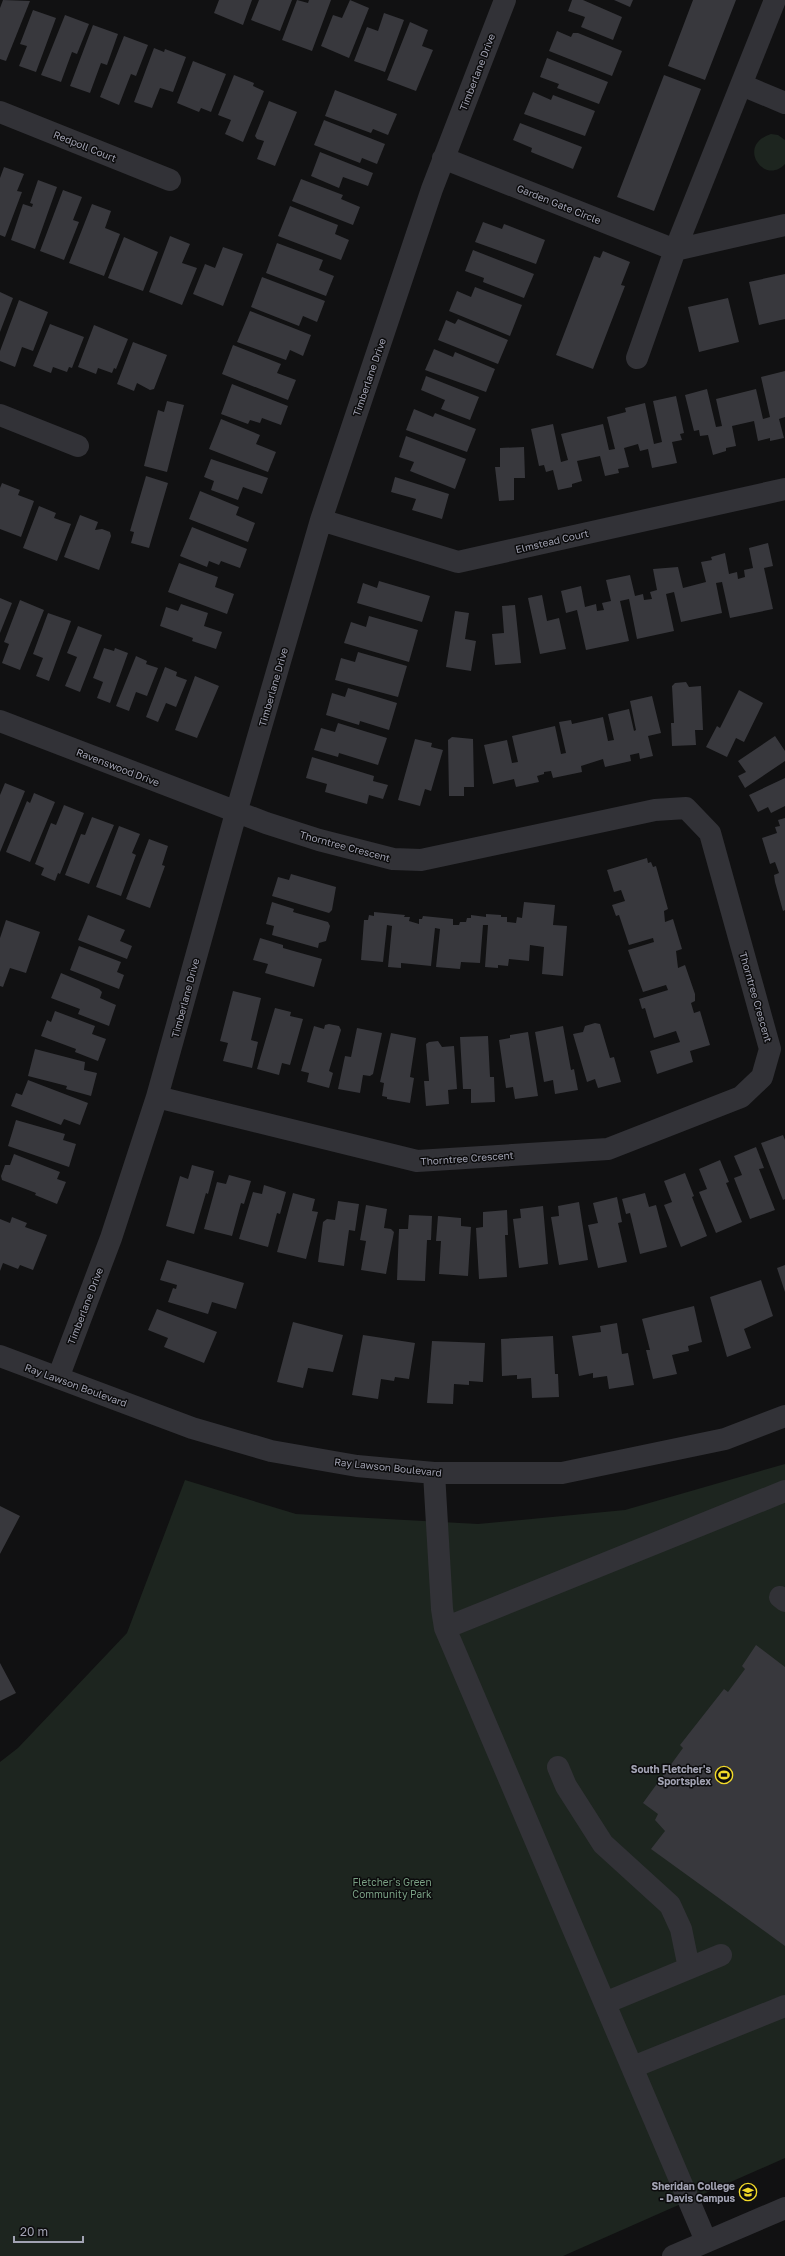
<svg xmlns="http://www.w3.org/2000/svg" width="785" height="2256" font-family="'Golos Text',sans-serif">
<style>
.green{fill:#1d251f}
.building{fill:#38383d}
.lines{fill:none;stroke-linecap:round;stroke-linejoin:round}
.minor{stroke:#323237;stroke-width:22}
.labels{text-anchor:middle;stroke-width:3;stroke-linejoin:round;paint-order:stroke}
.street-label{font-size:10px;fill:#a2a3b3;stroke:#0c0c0d}
.poi-label{font-size:10px;font-weight:bold;fill:#a2a3b3;stroke:#0c0c0d;text-anchor:end}
.park-label{font-size:10px;fill:#799f83;stroke:#0c0c0d}
</style>
<rect width="100%" height="100%" fill="#111112"/>
<!-- green -->
<path class="green" d="M771 134 778 135 785 140V164C765 186 735 146 771 134Z
M785 1464V2158L563 2256H0V1762L18 1748 127 1633 185 1480 296 1514 478 1524 625 1510Z"/>
<!-- building -->
<path class="building" d="M3 0 30 1 6 61 0 59V8Z
M219 0H252L243 25 214 13Z
M259 0H292L280 31 251 20Z
M297 0 308 3 309 0H331L312 51 282 40Z
M350 0 369 8 349 58 321 46 333 15 342 18Z
M572 0H583L622 17 613 40 581 27 585 17 568 11Z
M614 0H633L630 7Z
M693 0H736L705 80 668 66Z
M33 10 56 18 36 72 19 66 27 46 20 44Z
M384 13 404 20 385 72 354 61 367 27 378 31Z
M65 15 89 24 77 54 72 52 61 82 41 75Z
M410 22 428 30 422 46 433 50 416 91 387 80Z
M93 25 118 34 107 65 101 63 90 93 70 86Z
M557 31 571 37 573 33H578L622 51 612 76 549 51Z
M124 36 148 45 136 76 131 74 119 105 100 97Z
M154 48 164 52 165 49 186 57 173 92 160 88 152 108 134 102Z
M547 58 608 82 599 104 557 88 559 84 540 77Z
M193 61 226 74 211 112 201 108 199 112 177 103Z
M234 75 254 83 253 86 264 91 243 142 225 134 231 120 218 115Z
M664 75 701 89 654 211 617 197Z
M335 90 397 114 388 135 373 129 371 133 325 116Z
M533 92 551 100 553 95 595 111 585 136 524 114Z
M269 101 297 112 275 166 257 159 264 141 257 139 255 136Z
M324 120 385 144 377 164 362 158 360 163 314 145Z
M520 123 582 147 573 169 531 152 532 148 513 140Z
M320 152 373 173 368 186 343 177 339 188 311 176Z
M4 167 24 174 17 191 22 192 5 237 0 235V178Z
M301 179 343 195 341 199 360 207 353 225 292 201Z
M38 180 57 187 35 249 11 240 23 204 32 207 33 204 30 203Z
M63 190 82 197 73 220 79 222 64 260 40 251Z
M92 204 111 211 105 228 120 234 104 276 69 263Z
M290 206 338 225 335 234 349 240 341 260 278 236Z
M483 222 502 229 504 224 545 240 536 264 475 242Z
M170 236 190 244 182 263 197 268 182 305 149 292Z
M124 237 158 252 143 291 108 278Z
M277 243 323 260 319 270 334 276 326 296 266 273Z
M223 247 243 254 223 306 193 294 205 264 215 268Z
M473 250 534 274 524 298 483 282 484 278 465 271Z
M603 251 630 262 621 285 625 286 593 369 556 355 594 256 600 258Z
M785 274V319L759 325 749 282Z
M262 277 325 301 317 322 303 316 299 326 251 307Z
M475 287 522 305 510 336 449 311 457 291 471 297Z
M0 292 13 298 0 332Z
M728 298 739 342 699 352 688 307Z
M19 300 48 312 33 351 22 347 15 367 0 361V351Z
M250 311 311 335 303 356 290 350 286 360 237 342Z
M458 319 508 340 498 364 438 340 446 320 455 324Z
M50 324 84 337 72 368 69 367 67 372 53 367 51 373 33 366Z
M94 325 128 339 116 369 114 368 112 373 98 368 96 374 78 367Z
M133 342 167 355 154 389 150 390 137 383 134 391 117 384Z
M233 345 281 364 277 373 296 380 288 400 222 374Z
M434 349 453 357 455 352 495 369 486 392 425 370Z
M785 371V417L779 419 784 438 770 441V438L758 441 754 421 732 426 736 446 726 448V451L713 455 708 435 700 436 699 430 694 431 685 395 707 389 716 427 722 426 716 399 756 389 763 419 770 417 761 377Z
M426 376 479 397 470 420 441 409 445 400 421 390Z
M232 384 288 406 281 425 262 418 260 423 250 420 248 424 221 414Z
M676 396 684 433 680 434 682 440 672 442 677 463 652 468 648 449 640 451 638 444 624 448 629 467 618 469 619 473 605 476 600 456 577 461 582 481 572 484V487L558 490 553 470 546 472 544 465 539 466 531 429 553 424 561 462 568 460 561 434 603 424 609 450 615 449 607 417 626 412 625 408 645 403 654 444 662 442 653 401Z
M167 401 184 405 167 472 144 466 158 410 164 412Z
M414 409 433 417 435 413 476 429 467 452 406 430Z
M221 419 260 435 256 444 276 452 268 472 209 449Z
M406 436 466 459 455 489 410 471 414 462 399 457Z
M524 447 525 478H514V500L499 501 495 467H500V448Z
M211 459 268 478 262 494 243 487 238 500 211 490 214 481 204 477Z
M146 476 168 483 149 548 131 543 134 532 130 531Z
M395 477 449 494 442 519 412 510 416 499 391 492Z
M2 483 20 490 18 495 34 501 21 537 0 529V488Z
M200 491 239 507 236 515 255 523 248 542 189 519Z
M39 506 56 513 54 518 71 524 57 561 23 548Z
M80 515 98 522 95 530 102 529 110 532 111 536 99 570 64 557Z
M192 527 247 549 240 568 221 561 219 565 209 561 207 567 180 556Z
M768 543 773 566 764 568 773 609 730 618 722 582 716 583 722 613 681 622 674 592 666 594 674 631 637 639 629 599 620 601 629 641 586 650 577 610 566 613 561 591 581 586 585 607 596 604 597 611 604 610 602 603 611 601 606 580 630 575 635 596 643 594 644 600 652 599 650 592 657 590 653 569 678 567 683 588 706 582 701 562 712 560 711 557 725 553 729 574 737 572 738 579 745 577 744 570 753 568 749 548Z
M179 563 218 577 215 587 234 594 227 614 168 592Z
M379 581 430 596 422 622 357 603 363 583 377 588Z
M542 595 547 621 559 618 566 649 540 654 528 598Z
M0 598 12 603 0 633Z
M20 600 44 610 20 670 2 663 9 644 4 642Z
M181 604 208 613 204 626 222 632 216 649 192 641 193 638 160 626 166 607 178 611Z
M515 605 521 663 495 665 492 634 504 633 502 606Z
M455 611 469 613 465 639 476 641 471 671 446 667Z
M48 613 71 621 49 681 36 676 43 658 33 654Z
M369 616 418 630 409 662 344 643 351 622 366 627Z
M78 626 102 635 80 692 65 686 77 657 67 653Z
M104 648 114 651 115 648 128 653 110 703 97 698 103 682 93 678Z
M358 652 407 666 398 697 335 680 341 658 355 662Z
M136 656 147 661 146 664 158 668 147 696 136 692 129 711 116 706Z
M165 667 177 672 176 676 187 680 176 707 166 703 158 722 146 717Z
M195 676 219 686 197 738 175 730Z
M686 682 689 687 701 686 703 730H695L696 745 672 746 671 723H674L672 686 675 683Z
M348 688 397 703 389 730 360 721 359 725 326 715 332 693 345 697Z
M739 690 763 703 744 742 736 738 727 757 706 747 717 726 720 728Z
M652 696 661 733 648 736 653 756 640 759 639 753 630 755 631 761 605 767 603 759 581 766 582 772 553 778 551 771 544 772V774L537 776 539 782 516 787 514 779 493 784 484 745 507 740 512 763 518 762 512 736 555 726 561 754 566 753 559 722 571 720 572 724 603 717 608 741 614 740 608 714 629 709 634 731 636 730 630 701Z
M338 723 387 738 378 765 339 753 338 757 314 750 321 728 335 732Z
M775 736 785 751V761L745 788 738 776 746 772 738 761Z
M452 737 473 739 474 787H464V796H449L448 740Z
M415 739 432 743 431 747 443 750 431 791 425 789 420 806 398 800Z
M312 757 374 776 373 781 388 785 383 799 369 795 367 804 325 792 327 784 306 778Z
M785 778V806L771 813 768 807 758 812 749 795Z
M5 783 25 791 0 852V795Z
M34 793 55 802 30 862 6 852 27 801 30 803Z
M64 805 84 813 60 874 58 873 55 881 41 875 44 868 35 864 51 823 56 825Z
M92 817 114 825 89 884 65 875 81 834 85 835Z
M785 818V910L783 911 775 882 774 875 779 873 775 862 770 864 762 838 777 833 775 827 780 826 778 820Z
M119 826 140 834 132 853 136 855 121 896 96 887Z
M149 839 168 846 162 865 165 866 150 908 126 899Z
M647 858 648 863 651 862 653 867 656 866 668 909 664 911 665 922 673 919 682 949 676 951 678 968 685 965 695 994V1001L691 1003 694 1013 700 1011 710 1045 690 1051 693 1062 657 1074 650 1051 680 1042 676 1031 654 1038 645 1008 642 1009 639 999 668 990 666 985 643 992 628 950 654 942 653 938 629 945 619 915 616 916 612 905 625 901 621 890 614 892 607 870Z
M291 874 336 887 332 910 329 913 272 896 278 877 289 880Z
M272 902 294 909 293 912 328 922 330 926 326 941 319 943 318 948 272 935 274 926 266 924Z
M524 902 555 905 553 925 567 926 563 976 542 974 544 947 530 945 529 961 509 959 508 966 498 965V968L485 967 488 925H483L480 963 461 962 460 969 436 967 440 929 435 928 431 966 401 963V968L388 967 392 926 387 925 383 962 361 960 364 920H368L369 915 374 916V912L405 915 404 917H410L409 921 419 924V919H422L423 916 453 919V925H459L460 922H466L467 918H471V915L486 917V914L501 915V917H507V922L516 923 517 917 522 918Z
M88 915 125 930 120 941 132 946 127 959 78 940Z
M6 920 40 932 26 973 10 968 3 987 0 986V938Z
M260 938 283 945V948L322 959 314 987 265 973 268 964 253 960Z
M79 946 121 962 117 972 124 975 119 989 70 970Z
M61 973 99 989 102 992 100 998 116 1005 109 1026 78 1014 80 1009 51 998Z
M233 991 261 998 251 1040 258 1042 252 1068 223 1061 228 1043 220 1041Z
M275 1008 291 1012 290 1016 303 1019 290 1065 282 1063 279 1075 257 1069Z
M55 1011 95 1026 92 1034 106 1039 98 1061 75 1052 76 1049 41 1036 47 1020 51 1022Z
M595 1023 600 1024 610 1058 614 1057 621 1082 598 1088 595 1079 587 1082 573 1034 583 1032 585 1026Z
M329 1024 339 1026 341 1030 329 1071 333 1073 329 1088 307 1082 309 1073 301 1071 314 1026 324 1029 325 1025Z
M563 1026 571 1070 574 1069 578 1090 555 1094 553 1080 544 1082 535 1032Z
M357 1028 382 1033 373 1074 370 1076 363 1075 360 1093 338 1089 345 1056 351 1057Z
M528 1032 538 1096 515 1099 513 1087 506 1088 499 1040 510 1038V1035Z
M391 1033 416 1038 410 1077 414 1078 410 1103 387 1099V1097L382 1096 384 1083 380 1082Z
M488 1036 490 1077H494L495 1102 471 1103V1089H463L460 1037Z
M438 1041 442 1047 454 1046 457 1089 448 1090 449 1104 426 1106 424 1081H429L426 1044 429 1042Z
M35 1049 85 1062 84 1070 97 1073 91 1096 66 1089 67 1086 28 1076Z
M28 1080 88 1103 80 1125 64 1119 61 1125 11 1106 16 1093 22 1095Z
M16 1120 65 1134 63 1140 76 1144 69 1167 8 1146Z
M783 1135 785 1140V1199L783 1200 761 1143Z
M756 1147 764 1168 759 1169 775 1210 750 1219 734 1178 742 1175 734 1156Z
M14 1154 60 1172 57 1179 66 1182 57 1204 35 1195 36 1193 2 1180 1 1176 5 1165H10Z
M720 1160 729 1182 726 1183 742 1222 716 1233 699 1192 707 1189 699 1169Z
M192 1165 214 1171 208 1194 206 1193 194 1234 166 1226 180 1176 188 1179Z
M685 1173 694 1196 692 1197 707 1236 681 1247 664 1205 672 1202 664 1181Z
M229 1175 251 1181 244 1204 241 1203 232 1236 204 1229 217 1182 226 1184Z
M264 1185 286 1192 280 1214 277 1213 268 1247 239 1239 253 1192 262 1194Z
M293 1193 315 1199 312 1211 318 1212 306 1259 277 1252Z
M645 1193 649 1207 656 1205 667 1247 640 1254 630 1213 626 1214 622 1199Z
M617 1197 622 1222 618 1223 627 1262 598 1268 588 1225 598 1223 593 1203Z
M338 1201 359 1204 355 1231 349 1230 344 1266 318 1262 323 1222 327 1219 335 1220Z
M579 1202 588 1260 559 1265 551 1217 559 1216 558 1206Z
M366 1205 387 1209 384 1228 391 1229 394 1232 386 1274 361 1270 366 1241 360 1240Z
M543 1206 548 1264 519 1268 513 1219 521 1218 520 1209Z
M507 1210 508 1235H505L507 1277 479 1279 476 1228 483 1227V1212Z
M409 1215 432 1216 431 1240H427L425 1281 397 1280 399 1229H408Z
M438 1216 461 1218V1226L471 1227 468 1276 439 1274 441 1241H436Z
M12 1217 27 1223 25 1227 47 1235 33 1270 20 1265 18 1269 3 1263 0 1271V1219L10 1223Z
M167 1260 244 1283 236 1309 212 1302 208 1314 168 1302 173 1288 176 1289 177 1285 160 1280Z
M785 1265V1292L777 1268Z
M761 1280 773 1316 744 1329 751 1348 727 1357 710 1297Z
M694 1306 702 1342 688 1346 689 1351 672 1355 677 1374 653 1379 646 1350H650L642 1319Z
M157 1309 217 1332 204 1363 164 1347 168 1338 148 1330Z
M293 1322 343 1335 333 1372 308 1368 303 1388 277 1382Z
M617 1323 622 1354 628 1353 634 1385 609 1389 607 1376 593 1378V1373L579 1376 572 1336 601 1332 600 1326Z
M363 1335 415 1343 409 1379 395 1377 394 1381 381 1379 378 1399 352 1395Z
M553 1336 555 1374H558L559 1397 532 1398 531 1378 517 1379V1375L502 1376 501 1339Z
M432 1341 485 1343 483 1382 469 1381V1385L454 1384 453 1404 427 1403Z
M0 1506 20 1516 0 1554Z
M756 1645 785 1667V1946L651 1849 665 1831 655 1820 658 1814 643 1803 683 1748 680 1745 724 1689 728 1692 745 1669 742 1666Z
M0 1663 16 1693 0 1701Z"/>
<g class="lines">
<!-- minor -->
<path class="minor" d="M742 85 785 103
M0 112 170 180
M443 158 675 250 775 0
M637 358 675 250 785 225
M0 415 78 446
M321 520 458 562 785 489
M0 721 266 823 319 840 393 859 421 860 655 810 686 808 710 833 770 1049 762 1077 741 1097 608 1149 417 1161 157 1097
M0 1356 192 1428 271 1451 357 1466 434 1473H562L725 1439 785 1416
M58 1378 111 1238 157 1097 236 813 321 520 432 189 505 0
M434 1473 442 1609 445 1628 706 2241
M780 1597 785 1601
M445 1628 785 1491
M558 1767 566 1786 603 1844 670 1905 681 1929 689 1968
M605 2003 721 1955
M633 2067 785 2006
M673 2256 785 2208"/>
</g>
<!-- icons -->
<defs>
<symbol id="stadium-ring" viewBox="-11 -11 22 22"><circle r="9.5" fill="#0c0c0d" stroke="#f2da29" stroke-width="1.5"/><path d="M0-5a6.5 5 0 1 0 0 10a6.5 5 0 1 0 0-10ZM-3.5-1.8h7v3.6h-7Z" fill="#f2da29"/></symbol>
<symbol id="university-ring" viewBox="-11 -11 22 22"><circle r="9.5" fill="#0c0c0d" stroke="#f2da29" stroke-width="1.5"/><path d="M0-5L7-2L0 1L-7-2ZM-4 1L0 2.5L4 1V4Q0 6-4 4Z" fill="#f2da29"/></symbol>
</defs>
<g fill-rule="evenodd">
<use href="#stadium-ring" x="714" y="1765" width="20" height="20"/>
<use href="#university-ring" x="738" y="2182" width="20" height="20"/>
</g>
<g class="labels">
<!-- street labels -->
<g class="street-label">
<text transform="translate(477 72) rotate(-69)" y="4">Timberlane Drive</text>
<text transform="translate(85 146) rotate(22)" y="4">Redpoll Court</text>
<text transform="translate(559 204) rotate(22)" y="4">Garden Gate Circle</text>
<text transform="translate(369 377) rotate(-71)" y="4">Timberlane Drive</text>
<text transform="translate(552 541) rotate(-13)" y="4">Elmstead Court</text>
<text transform="translate(273 687) rotate(-74)" y="4">Timberlane Drive</text>
<text transform="translate(118 767) rotate(21)" y="4">Ravenswood Drive</text>
<text transform="translate(345 846) rotate(15)" y="4">Thorntree Crescent</text>
<text transform="translate(756 997) rotate(74)" y="4">Thorntree Crescent</text>
<text transform="translate(185 998) rotate(-75)" y="4">Timberlane Drive</text>
<text transform="translate(467 1158) rotate(-4)" y="4">Thorntree Crescent</text>
<text transform="translate(85 1306) rotate(-69)" y="4">Timberlane Drive</text>
<text transform="translate(76 1385) rotate(20)" y="4">Ray Lawson Boulevard</text>
<text transform="translate(388 1467) rotate(6)" y="4">Ray Lawson Boulevard</text>
</g>
<!-- poi labels -->
<g class="poi-label">
<text x="711" y="1773">South Fletcher's<tspan x="711" dy="12">Sportsplex</tspan></text>
<text x="735" y="2190">Sheridan College<tspan x="735" dy="12">- Davis Campus</tspan></text>
</g>
<!-- park labels -->
<g class="park-label">
<text x="392" y="1886">Fletcher's Green<tspan x="392" dy="12">Community Park</tspan></text>
</g>
</g>
<!-- scale -->
<path d="M14 2236v6h69v-6" fill="none" stroke="#a2a3b3" stroke-width="2"/>
<text x="20" y="2236" font-size="12" fill="#a2a3b3" stroke="#0c0c0d" stroke-width="3" paint-order="stroke">20 m</text>
</svg>
